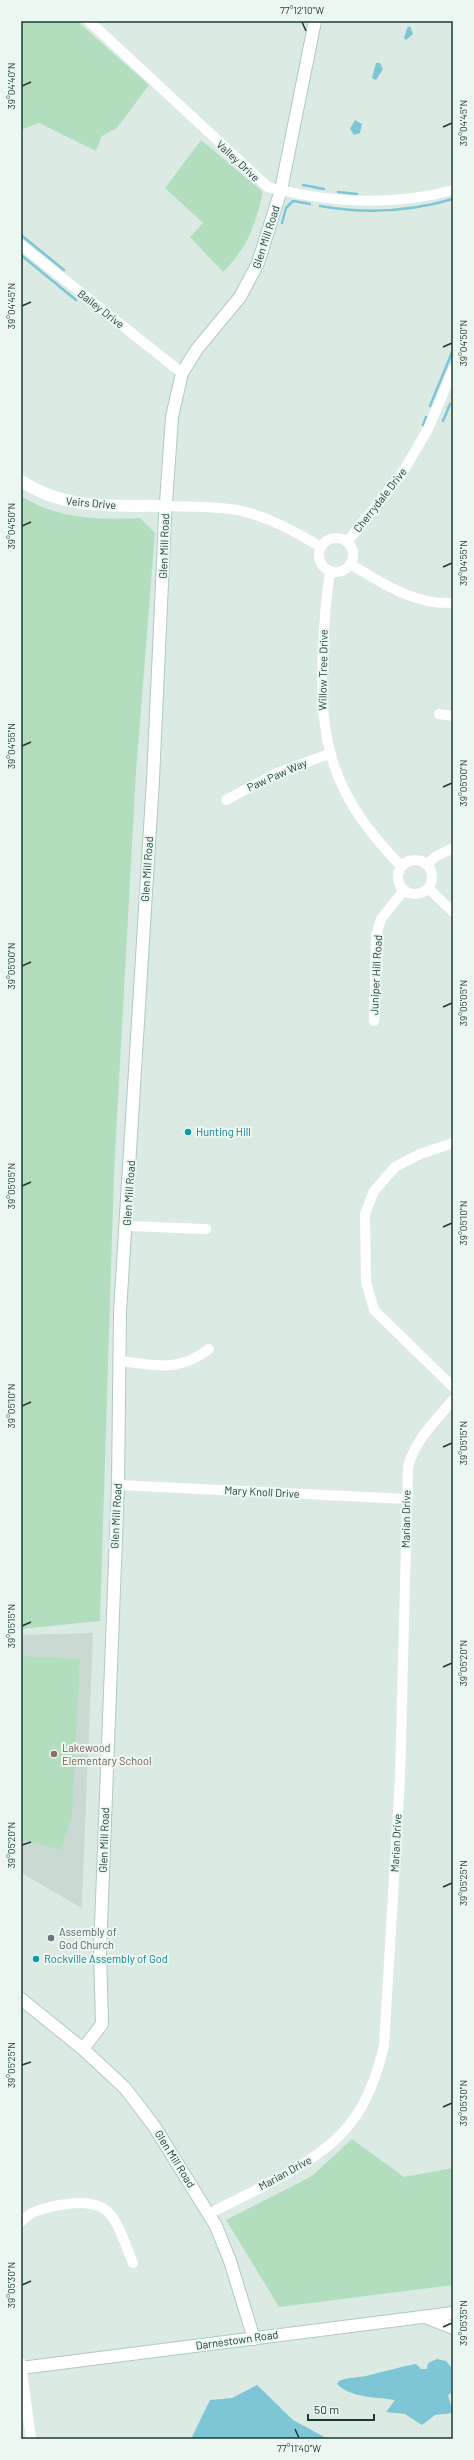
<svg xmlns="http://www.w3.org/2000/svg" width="474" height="2460" font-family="Barlow,sans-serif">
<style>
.built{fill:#cadad3}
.green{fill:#b2debf}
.water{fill:#7ec5d5}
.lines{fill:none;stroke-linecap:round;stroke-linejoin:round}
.stream{stroke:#7ec5d5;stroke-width:2.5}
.secondary-casing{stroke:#aecac1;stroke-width:14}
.minor{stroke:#fff;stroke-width:10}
.tertiary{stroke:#fff;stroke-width:12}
.secondary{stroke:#fff;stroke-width:12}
.ticks{fill:none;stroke:#1d3a33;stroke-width:1.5}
.culture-dot{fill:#0f9aa8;stroke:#ecf7f2;stroke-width:1.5}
.education-dot{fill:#8d6e63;stroke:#ecf7f2;stroke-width:1.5}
.worship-dot{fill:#6b7280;stroke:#ecf7f2;stroke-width:1.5}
.labels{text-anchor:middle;stroke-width:4;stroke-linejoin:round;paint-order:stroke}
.street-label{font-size:11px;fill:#1d3a33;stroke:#ecf7f2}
.culture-label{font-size:11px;fill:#0d838f;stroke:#ecf7f2;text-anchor:start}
.education-label{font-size:11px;fill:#785e54;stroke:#ecf7f2;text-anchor:start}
.worship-label{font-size:11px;fill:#5b616d;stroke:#ecf7f2;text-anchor:start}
.neatline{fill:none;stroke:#1d3a33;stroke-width:1.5}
.ticks-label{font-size:10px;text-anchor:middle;fill:#1d3a33}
</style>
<rect width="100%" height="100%" fill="#dceae4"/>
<!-- built -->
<path class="built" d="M93 1633 82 1901V1908L21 1873V1635Z"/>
<!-- green -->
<path class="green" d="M21 21H77L149 85 117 128 102 136 96 151 39 123 21 130Z
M201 140 263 192C255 226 248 247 223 272L190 237 203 223 165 188Z
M21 496C57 519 98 520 140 518L155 533 136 772 114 1173 100 1621 21 1629Z
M21 1656 80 1659 72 1816 61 1850 21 1839Z
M352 2139 404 2177 453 2168V2285L279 2307 226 2220 312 2176Z"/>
<!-- water -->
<path class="water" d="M410 26 413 34 406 40 404 38 407 28Z
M376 63H380L383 69 376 80 372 78Z
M355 120 362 124 360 133 354 135 350 129Z
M437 2359 446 2361 451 2367V2393L448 2395 453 2413 435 2415 422 2425 405 2414 386 2412 395 2400C376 2397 351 2398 337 2384L339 2381C348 2377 356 2378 366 2376 383 2372 399 2367 416 2364L421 2369H427L428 2363Z
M257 2385 293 2420 328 2439H191L210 2400 232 2398Z"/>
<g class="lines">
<!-- stream -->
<path class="stream" d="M303 185 324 189
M338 192 357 194
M320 206C365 214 409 212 453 199
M282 223 286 208 293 201 310 204
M21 235 64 270
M21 255 76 300
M430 406 453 350
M443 421 450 404
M423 425 426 417"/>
<defs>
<path id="secondary" d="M21 1999 83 2049 125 2088 154 2126 216 2226 230 2261 254 2339
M83 2049 102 2024 100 1951 118 1485 120 1312 153 780 165 517 172 417 182 373 197 349 240 297 258 263 281 190 315 21
M425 2317 453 2328
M21 2368 453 2313"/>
</defs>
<!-- secondary casing -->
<use href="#secondary" class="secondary-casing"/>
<!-- minor -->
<path class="minor" d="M89 21 268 187C330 203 391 207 453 190
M21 245 182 373
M166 506C189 507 213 506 237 510 266 515 295 532 321 547
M319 555a17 17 0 1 1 34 0a17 17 0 1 1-34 0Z
M347 542 401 475 428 429 453 370
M350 564C382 583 414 605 453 603
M330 572C326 598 324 624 323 650 318 746 334 797 401 866
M439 714 453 716
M226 800 277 773 329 754
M398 877a17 17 0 1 1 34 0a17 17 0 1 1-34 0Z
M427 864 435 857 453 848
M428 888 453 912
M374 1021 376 936 381 919 404 890
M453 1143 420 1154 395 1167 374 1191 365 1214 366 1282 374 1310 453 1387
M127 1226 206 1229
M120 1361C156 1365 177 1373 209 1349
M118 1485 407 1499
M209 2214C252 2191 320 2163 350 2124 368 2101 377 2074 384 2046L400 1778 408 1467C415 1440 435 1421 453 1400
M21 2222C31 2210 45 2208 60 2205 114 2195 115 2220 133 2263
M21 2363 31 2439"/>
<!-- tertiary -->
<path class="tertiary" d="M21 481C67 511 114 505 166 506"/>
<!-- secondary -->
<use href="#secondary" class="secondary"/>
</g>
<!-- ticks -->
<path class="ticks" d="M302 22 306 31M22 86 31 82M443 127 452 123M22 306 31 302M443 347 452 343M22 526 31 522M443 567 452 563M22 746 31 742M443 787 452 783M22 966 31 962M443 1007 452 1003M22 1186 31 1182M443 1227 452 1223M22 1406 31 1402M443 1447 452 1443M22 1626 31 1622M443 1667 452 1663M22 1845 31 1842M443 1887 452 1883M22 2065 31 2062M443 2107 452 2103M22 2285 31 2281M443 2327 452 2323M295 2429 299 2438"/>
<!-- markers -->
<g class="culture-dot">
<circle cx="188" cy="1132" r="4"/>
<circle cx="36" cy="1959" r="4"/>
</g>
<circle class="education-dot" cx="54" cy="1754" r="4"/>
<circle class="worship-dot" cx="51" cy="1938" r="4"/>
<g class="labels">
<!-- street labels -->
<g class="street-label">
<text transform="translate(238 161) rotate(43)" y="4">Valley Drive</text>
<text transform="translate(266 237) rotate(-72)" y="4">Glen Mill Road</text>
<text transform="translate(101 309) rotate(38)" y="4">Bailey Drive</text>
<text transform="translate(380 500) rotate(-52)" y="4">Cherrydale Drive</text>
<text transform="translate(91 503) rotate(5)" y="4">Veirs Drive</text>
<text transform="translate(164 546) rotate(-88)" y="4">Glen Mill Road</text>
<text transform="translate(323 670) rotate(-89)" y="4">Willow Tree Drive</text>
<text transform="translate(277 775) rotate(-24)" y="4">Paw Paw Way</text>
<text transform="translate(147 869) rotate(-86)" y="4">Glen Mill Road</text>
<text transform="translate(376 975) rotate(-87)" y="4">Juniper Hill Road</text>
<text transform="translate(129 1193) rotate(-86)" y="4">Glen Mill Road</text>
<text transform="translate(262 1492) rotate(3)" y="4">Mary Knoll Drive</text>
<text transform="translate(116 1516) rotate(-87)" y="4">Glen Mill Road</text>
<text transform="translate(406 1519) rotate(-89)" y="4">Marian Drive</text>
<text transform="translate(104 1840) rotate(-88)" y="4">Glen Mill Road</text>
<text transform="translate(396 1843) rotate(-87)" y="4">Marian Drive</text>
<text transform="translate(175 2159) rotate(58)" y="4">Glen Mill Road</text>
<text transform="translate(285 2173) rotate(-29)" y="4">Marian Drive</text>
<text transform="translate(237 2340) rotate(-8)" y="4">Darnestown Road</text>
</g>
<!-- culture labels -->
<g class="culture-label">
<text x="196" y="1136">Hunting Hill</text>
<text x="44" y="1963">Rockville Assembly of God</text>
</g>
<!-- education labels -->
<g class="education-label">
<text x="62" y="1752">Lakewood<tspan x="62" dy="13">Elementary School</tspan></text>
</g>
<!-- worship labels -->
<g class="worship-label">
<text x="59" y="1936">Assembly of<tspan x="59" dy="13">God Church</tspan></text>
</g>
</g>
<!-- border -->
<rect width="474" height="2460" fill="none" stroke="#ecf7f2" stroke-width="44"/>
<!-- scale -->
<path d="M308 2414v6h66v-6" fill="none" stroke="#1d3a33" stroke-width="2"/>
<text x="314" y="2414" font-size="12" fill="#1d3a33" stroke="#ecf7f2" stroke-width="3" paint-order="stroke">50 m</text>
<rect x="22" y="22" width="430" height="2416" class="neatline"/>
<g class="ticks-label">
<text x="302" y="14">77°12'10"W</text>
<text transform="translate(11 86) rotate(-90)" y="4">39°04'40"N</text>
<text transform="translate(463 123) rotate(-90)" y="4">39°04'45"N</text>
<text transform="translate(11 306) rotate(-90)" y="4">39°04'45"N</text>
<text transform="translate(463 343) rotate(-90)" y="4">39°04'50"N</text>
<text transform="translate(11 526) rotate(-90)" y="4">39°04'50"N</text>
<text transform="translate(463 563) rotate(-90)" y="4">39°04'55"N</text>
<text transform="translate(11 746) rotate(-90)" y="4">39°04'55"N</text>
<text transform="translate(463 783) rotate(-90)" y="4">39°05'00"N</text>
<text transform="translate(11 966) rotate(-90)" y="4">39°05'00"N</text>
<text transform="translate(463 1003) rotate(-90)" y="4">39°05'05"N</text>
<text transform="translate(11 1186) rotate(-90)" y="4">39°05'05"N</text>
<text transform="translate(463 1223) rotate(-90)" y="4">39°05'10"N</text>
<text transform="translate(11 1406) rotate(-90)" y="4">39°05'10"N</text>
<text transform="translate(463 1443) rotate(-90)" y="4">39°05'15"N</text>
<text transform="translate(11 1626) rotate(-90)" y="4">39°05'15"N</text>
<text transform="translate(463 1663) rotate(-90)" y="4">39°05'20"N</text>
<text transform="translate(11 1845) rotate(-90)" y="4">39°05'20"N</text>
<text transform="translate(463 1883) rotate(-90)" y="4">39°05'25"N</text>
<text transform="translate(11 2065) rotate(-90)" y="4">39°05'25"N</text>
<text transform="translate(463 2103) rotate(-90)" y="4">39°05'30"N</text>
<text transform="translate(11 2285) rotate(-90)" y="4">39°05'30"N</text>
<text transform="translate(463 2323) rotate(-90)" y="4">39°05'35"N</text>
<text x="299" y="2452">77°11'40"W</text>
</g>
</svg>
